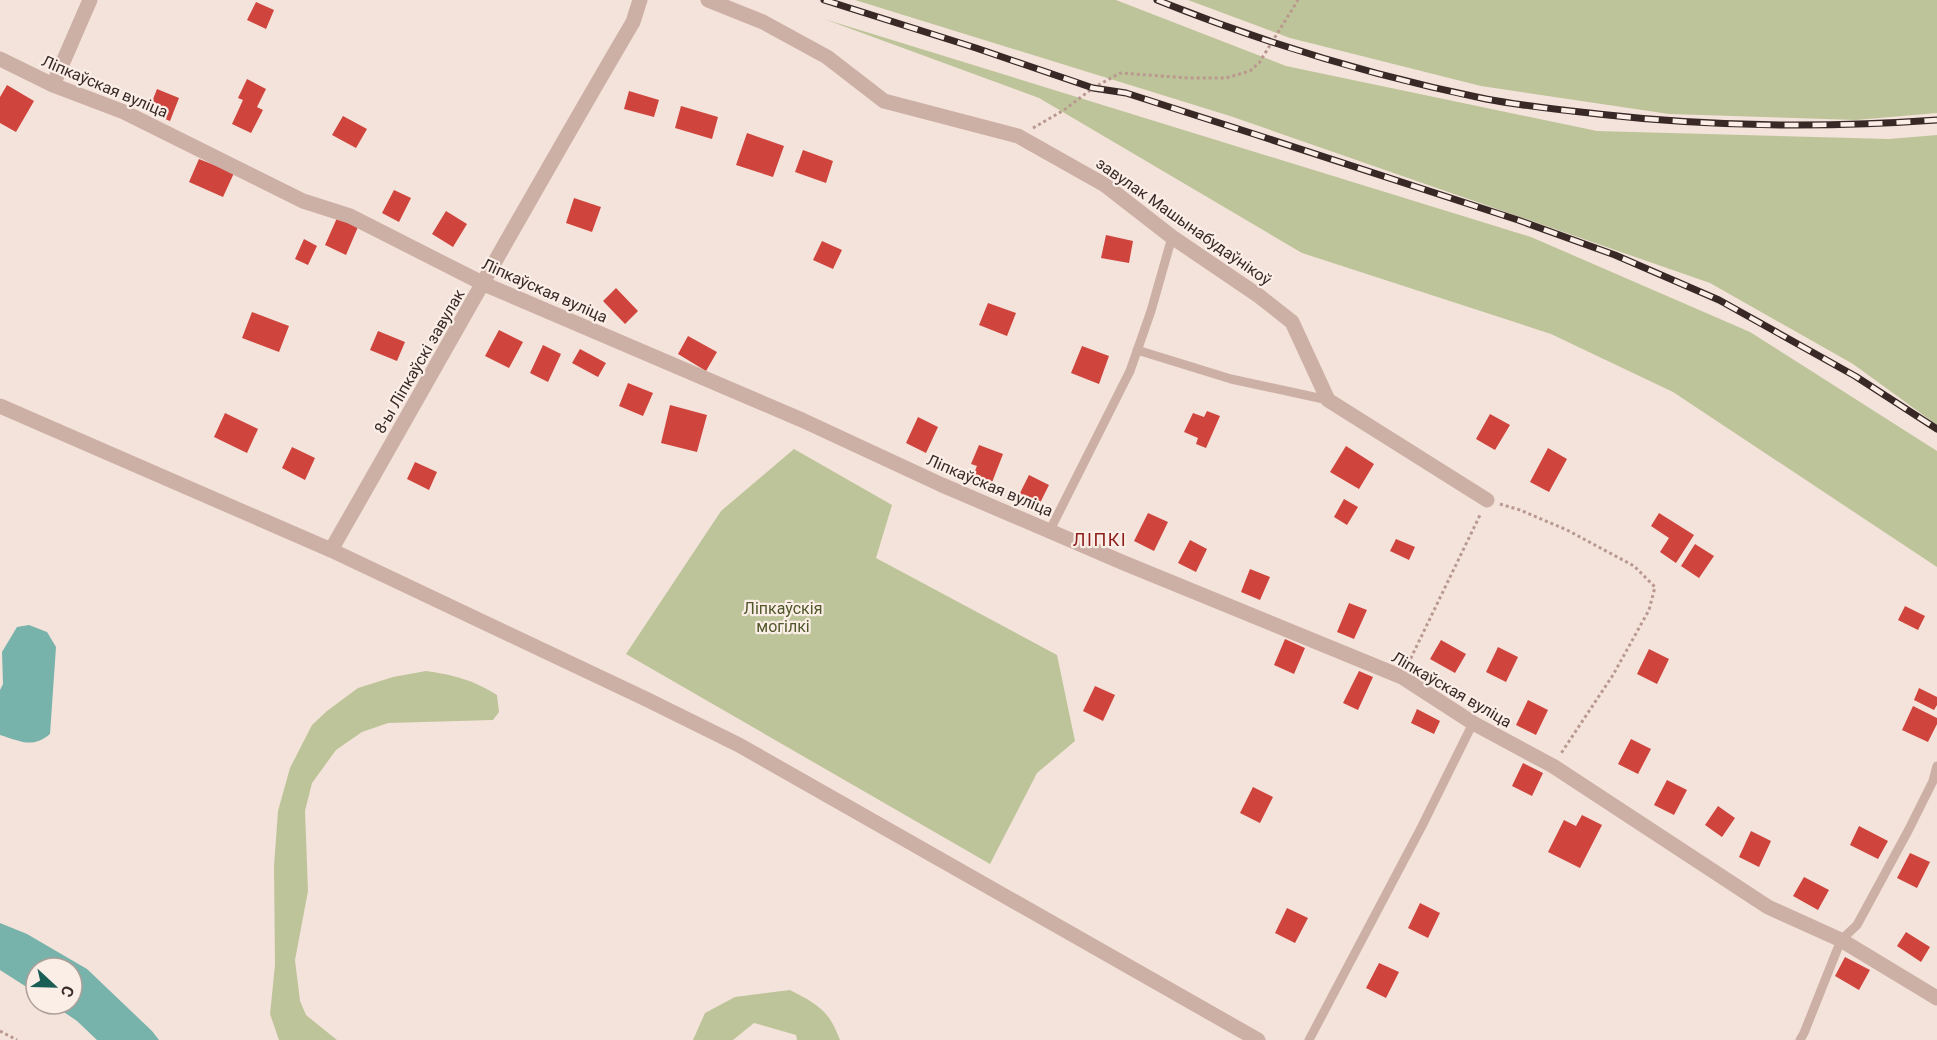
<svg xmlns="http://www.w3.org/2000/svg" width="1937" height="1040" font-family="Roboto,sans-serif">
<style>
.green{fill:#bec499}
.water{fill:#77b3aa}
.building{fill:#cf443d}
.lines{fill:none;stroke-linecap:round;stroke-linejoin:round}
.path{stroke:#b9998f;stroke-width:3;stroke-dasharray:3 3;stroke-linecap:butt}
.service{stroke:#cdb0a5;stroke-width:9}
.minor{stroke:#cdb0a5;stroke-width:15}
.rail-casing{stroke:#382927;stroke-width:7}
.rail{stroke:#fbeee7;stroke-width:4.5;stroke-dasharray:14;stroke-linecap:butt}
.labels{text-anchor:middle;stroke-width:4.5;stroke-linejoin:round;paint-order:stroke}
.street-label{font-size:16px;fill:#382927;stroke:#fbeee7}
.park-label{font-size:16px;fill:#505829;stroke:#fbeee7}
.neighbourhood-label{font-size:18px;letter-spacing:1.5px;fill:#8e1f1a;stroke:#fbeee7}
</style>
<rect width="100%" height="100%" fill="#f4e3db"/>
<!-- green -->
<path class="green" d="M855 0H1116L1286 66 1597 131 1889 139 1937 135V425L1853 364 1710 283 1230 116Z
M1188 0H1937V113L1856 120 1669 114 1481 86 1290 38Z
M824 19 1531 237 1750 332 1937 451V567L1673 392 1551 334 1302 253 1039 98Z
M794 449 892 505 876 558 1057 655 1075 741 1037 773 990 864 626 654 721 511Z
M426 671C454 675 473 680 497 695L499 712 493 720 388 723 362 732 336 750 312 783 305 811 308 891 295 960 300 1001 306 1015 337 1040H279L270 1014 275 965 274 866 278 811 290 768 312 725 327 711 358 688 393 677Z
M790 990C817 1004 829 1010 840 1040H797L796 1035 754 1023 733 1040H693L705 1013 735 997Z"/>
<!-- water -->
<path class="water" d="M29 625 47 632 56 647 50 734C32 749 20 741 0 735V690L3 684 2 652 17 627Z
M0 923 27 934 87 969 152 1031 159 1040H97L77 1021 52 1004H72V968H36V993L0 970Z"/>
<!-- building -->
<path class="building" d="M256 2 274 10 266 29 247 20Z
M247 79 266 89 257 107 263 110 251 133 232 124 243 100 238 98Z
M7 85 34 101 16 132 0 123V97Z
M157 89 179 98 170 121 148 112Z
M629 91 659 100 654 117 624 109Z
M681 106 718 117 712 139 675 128Z
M343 116 367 129 356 148 332 135Z
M747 133 784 146 773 177 736 165Z
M803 150 833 161 826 183 795 172Z
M199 159 234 173 223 197 189 182Z
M394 190 411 198 399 222 382 213Z
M574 198 601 207 592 232 566 223Z
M446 211 467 224 453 247 432 234Z
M337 218 358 227 346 255 325 245Z
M1106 235 1133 241 1129 263 1101 258Z
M304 239 317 246 308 265 295 259Z
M822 241 842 250 833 269 813 260Z
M616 288 638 311 625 324 603 301Z
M988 303 1016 313 1007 336 979 325Z
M252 312 289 326 279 352 242 338Z
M499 330 523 342 509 368 485 356Z
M378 331 405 342 397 361 370 350Z
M688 336 717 352 706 371 678 354Z
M543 345 561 354 548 382 530 373Z
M1082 346 1109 356 1099 384 1071 373Z
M580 349 606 363 598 377 572 363Z
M628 383 653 393 643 416 619 406Z
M670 405 707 415 697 452 661 443Z
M1207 411 1220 416 1206 448 1196 444 1198 438 1184 432 1193 413 1204 417Z
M225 413 258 429 247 453 214 437Z
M1490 414 1510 425 1495 450 1476 439Z
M918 417 938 427 926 453 906 443Z
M979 445 1003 454 991 485 972 478 977 466 971 464Z
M1346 446 1374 464 1359 489 1330 472Z
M292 447 315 458 305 480 282 468Z
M1548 448 1567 459 1549 492 1530 482Z
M415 462 437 472 429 490 407 479Z
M1029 475 1049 485 1036 511 1016 501Z
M1344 499 1358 507 1347 525 1334 517Z
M1148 513 1168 522 1154 551 1134 541Z
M1659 513 1694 535 1676 563 1660 552 1669 538 1651 526Z
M1396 539 1415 547 1409 560 1390 551Z
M1190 540 1207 549 1196 572 1178 563Z
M1695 544 1714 556 1699 578 1681 566Z
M1250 569 1270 577 1260 600 1241 592Z
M1349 603 1367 610 1354 639 1337 632Z
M1905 606 1925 616 1918 630 1898 620Z
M1285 639 1305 648 1294 674 1274 665Z
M1441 640 1466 654 1455 673 1430 659Z
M1498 647 1518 657 1506 682 1486 672Z
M1649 649 1669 659 1657 684 1637 674Z
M1359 671 1373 677 1358 710 1343 703Z
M1095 686 1115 695 1103 721 1083 711Z
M1919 688 1937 697V705L1934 710 1914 700Z
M1528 700 1548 710 1536 735 1516 725Z
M1913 706 1937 718V724L1928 742 1902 730Z
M1417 709 1440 721 1434 734 1411 723Z
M1631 739 1651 749 1638 774 1618 764Z
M1523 763 1543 773 1532 796 1512 786Z
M1667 780 1687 790 1674 815 1654 805Z
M1253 787 1273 797 1260 823 1240 813Z
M1718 806 1735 818 1722 837 1705 825Z
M1582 815 1602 825 1580 868 1548 852 1564 820 1576 826Z
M1859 826 1888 841 1878 859 1850 845Z
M1751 831 1771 841 1759 867 1739 857Z
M1910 853 1930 862 1917 888 1897 878Z
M1804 877 1829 890 1818 910 1793 896Z
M1420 903 1440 913 1428 938 1408 928Z
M1287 908 1308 918 1295 943 1275 933Z
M1906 932 1930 947 1921 962 1897 946Z
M1845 957 1870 970 1859 990 1835 976Z
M1379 963 1399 972 1386 998 1366 988Z"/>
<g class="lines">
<!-- path -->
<path class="path" d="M1033 128 1064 110 1093 88 1120 73 1189 78H1226L1250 71 1259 63 1298 0
M1500 504 1520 510 1567 530 1634 566 1655 587 1649 610 1613 675 1560 755
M1408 664 1481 513
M0 1031 17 1040"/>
<!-- service -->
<path class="service" d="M1137 350 1231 379 1328 400
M1050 530 1130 371 1151 311 1172 237
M1309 1040 1422 826 1473 723
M1800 1040 1804 1033 1841 940 1857 925 1908 831 1933 781 1937 766"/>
<!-- minor -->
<path class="minor" d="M708 0 763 22 827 57 884 101 1018 136 1105 185 1172 237 1259 296 1292 322 1328 400 1487 500
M0 59 53 85 124 112 303 201 350 216 484 284 802 420 942 485 1124 563 1402 677 1473 723 1553 766 1768 907 1841 940 1937 998
M53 85 90 0
M0 406 331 550 648 700 739 745 1258 1040
M331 550C432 374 530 197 633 22L640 0"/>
<defs>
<path id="rail" d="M824 0 976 48 1093 88 1126 93 1254 134 1518 220 1615 255 1719 300 1855 376 1937 429
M1157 0C1264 43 1373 76 1486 99 1523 106 1561 110 1598 114 1712 127 1823 128 1937 120"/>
</defs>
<!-- rail casing -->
<use href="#rail" class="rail-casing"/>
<!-- rail -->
<use href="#rail" class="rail"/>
</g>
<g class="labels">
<!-- street labels -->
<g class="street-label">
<text transform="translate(105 86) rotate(23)" y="6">Ліпкаўская вуліца</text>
<text transform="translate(1184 221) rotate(35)" y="6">завулак Машынабудаўнікоў</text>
<text transform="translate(545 290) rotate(24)" y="6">Ліпкаўская вуліца</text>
<text transform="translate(419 361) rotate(-60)" y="6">8-ы Ліпкаўскі завулак</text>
<text transform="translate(990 485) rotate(23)" y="6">Ліпкаўская вуліца</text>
<text transform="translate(1452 689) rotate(30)" y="6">Ліпкаўская вуліца</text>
</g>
<!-- park labels -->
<g class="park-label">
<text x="783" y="614">Ліпкаўскія<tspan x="783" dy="18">могілкі</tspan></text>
</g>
<!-- neighbourhood labels -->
<g class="neighbourhood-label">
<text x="1100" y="546">ЛІПКІ</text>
</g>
</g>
<!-- north arrow -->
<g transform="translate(54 986) rotate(112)"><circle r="28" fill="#fbeee7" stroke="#ad9f9a" stroke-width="1.5"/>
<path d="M0-4.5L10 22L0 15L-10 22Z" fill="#195d54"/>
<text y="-9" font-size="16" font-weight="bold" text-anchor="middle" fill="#382927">С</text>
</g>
</svg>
